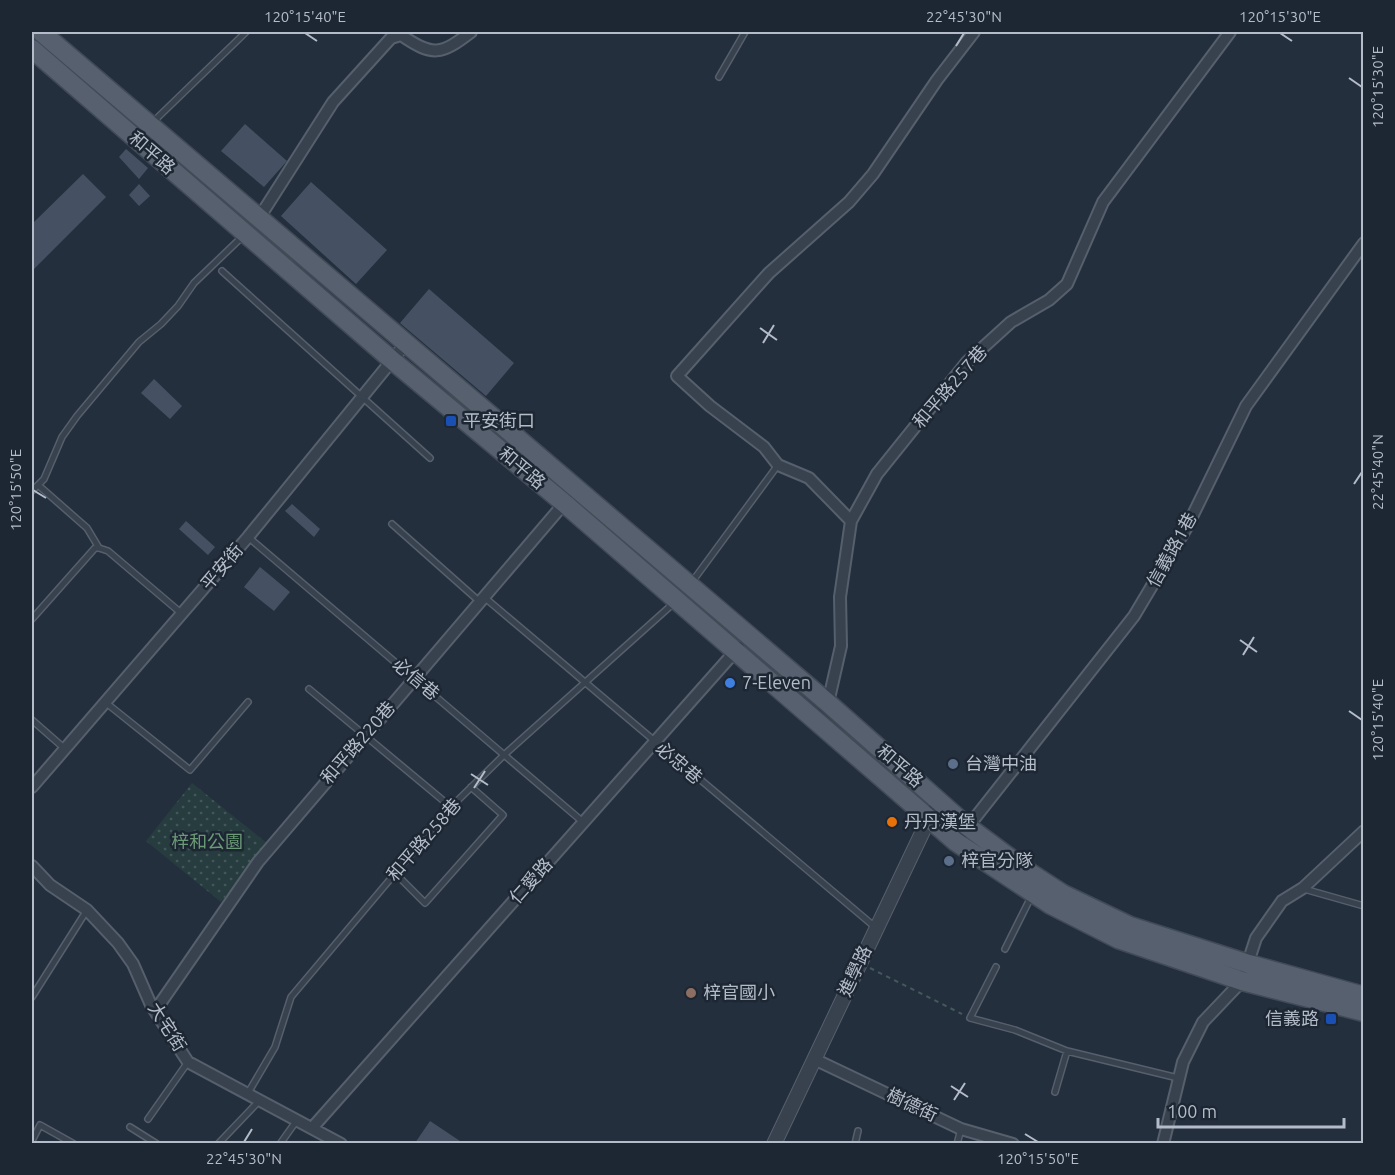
<svg xmlns="http://www.w3.org/2000/svg" width="1395" height="1175" font-family="Ubuntu,'Noto Sans TC',sans-serif">
<style>
.grass{fill:url(#grass-dots)}
.building{fill:#455162}
.lines{fill:none;stroke-linecap:round;stroke-linejoin:round}
.service-casing{stroke:#565f6c;stroke-width:8}
.minor-casing{stroke:#565f6c;stroke-width:14}
.tertiary-casing{stroke:#565f6c;stroke-width:16}
.primary-casing{stroke:#414a57;stroke-width:21}
.path{stroke:#44595c;stroke-width:2;stroke-dasharray:4.5 4.5;stroke-linecap:butt}
.service{stroke:#38414e;stroke-width:5}
.minor{stroke:#38414e;stroke-width:10}
.tertiary{stroke:#38414e;stroke-width:14}
.primary{stroke:#56606e;stroke-width:18}
.ticks{fill:none;stroke:#b4bcc9;stroke-width:2}
.transit-dot{fill:#1a4fb4;stroke:#1d2633;stroke-width:2}
.shop-dot{fill:#3f7fe0;stroke:#1d2633;stroke-width:2}
.service-dot{fill:#5c6f8a;stroke:#1d2633;stroke-width:2}
.food-dot{fill:#e8710a;stroke:#1d2633;stroke-width:2}
.education-dot{fill:#8d6e63;stroke:#1d2633;stroke-width:2}
.labels{text-anchor:middle;stroke-width:5;stroke-linejoin:round;paint-order:stroke}
.street-label{font-size:18px;fill:#b4bcc9;stroke:#1d2633}
.poi-label{font-size:18px;fill:#b4bcc9;stroke:#1d2633;text-anchor:start}
.park-label{font-size:18px;fill:#6b9a76;stroke:#1d2633}
.neatline{fill:none;stroke:#b4bcc9;stroke-width:2}
.ticks-label{font-size:15px;text-anchor:middle;fill:#b4bcc9}
</style>
<defs>
<pattern id="grass-dots" width="8" height="8" patternUnits="userSpaceOnUse" patternTransform="scale(1.5)"><rect width="8" height="8" fill="#263c3f"/><path d="M2 2h.1M6 6h.1" fill="none" stroke="#435659" stroke-width="1.8" stroke-linecap="round"/></pattern>
</defs>
<rect width="100%" height="100%" fill="#242f3e"/>
<!-- grass -->
<path class="grass" d="M192 783 268 844 221 902 146 841Z"/>
<!-- building -->
<path class="building" d="M245 124 287 161 264 187 221 151Z
M126 149 148 168 139 179 119 157Z
M83 174 106 197 32 271V224Z
M311 182 387 250 356 284 281 216Z
M139 184 150 196 139 206 129 195Z
M429 289 514 363 486 396 400 323Z
M154 379 182 406 170 419 141 393Z
M292 504 320 529 314 537 285 511Z
M186 521 215 547 208 555 179 529Z
M260 567 290 592 274 611 244 587Z
M430 1121 463 1143H415Z"/>
<g class="lines">
<defs>
<path id="service" d="M719 77 745 32
M153 122 246 32
M222 271 430 458
M38 485 87 528 99 548
M32 491 44 479 62 437 77 416 139 342 161 324 178 306 194 283 243 236
M392 524 480 602
M248 537 583 822
M99 548 108 551 181 613
M692 582 778 465
M484 597 875 927
M32 619 95 548H99
M309 689 451 807
M105 702 190 770 248 702
M32 720 64 748
M395 873 425 903 503 815 471 787
M1304 889 1364 906
M1005 949 1031 897
M996 967 970 1018 1015 1030 1067 1051 1178 1078
M32 997 87 910
M1055 1092 1067 1051
M248 1093 275 1047 291 997 451 807 504 755 675 602
M148 1119 188 1062
M130 1127 157 1144
M32 1141 40 1125 74 1144
M218 1144 260 1100
M280 1144 297 1120
M855 1144 858 1131
M957 1144 961 1129"/>
<path id="minor" d="M259 218 333 102 391 38 401 35C433 57 441 55 471 32
M851 521 809 478 778 465 764 447 710 406 677 376 769 273 849 202 873 174 937 80 974 32
M828 703 841 646 840 597 851 521 877 474 967 362 1011 322 1049 300 1067 284 1103 202 1230 32
M32 787 248 537 407 342
M956 842 1134 616 1187 527 1246 406 1364 243
M32 866 50 885 87 910 118 943 133 964 151 1005 188 1062 341 1144
M155 1011 258 862 567 500
M814 1059 961 1129 1013 1144
M313 1127 739 647
M1163 1144 1183 1062 1203 1022 1242 981 1256 938 1282 901 1303 888 1364 831"/>
<path id="tertiary" d="M774 1144 932 812"/>
<path id="primary" d="M41 32 828 703 967 826 1029 872 1063 894 1130 926 1249 964 1364 996
M32 49 393 361 564 503 956 842 1051 905 1118 939 1242 981 1364 1012"/>
</defs>
<!-- service casing -->
<use href="#service" class="service-casing"/>
<!-- minor casing -->
<use href="#minor" class="minor-casing"/>
<!-- tertiary casing -->
<use href="#tertiary" class="tertiary-casing"/>
<!-- primary casing -->
<use href="#primary" class="primary-casing"/>
<!-- path -->
<path class="path" d="M870 968 962 1014"/>
<!-- service -->
<use href="#service" class="service"/>
<!-- minor -->
<use href="#minor" class="minor"/>
<!-- tertiary -->
<use href="#tertiary" class="tertiary"/>
<!-- primary -->
<use href="#primary" class="primary"/>
</g>
<!-- ticks -->
<path class="ticks" d="M305 33 317 41M1280 33 1292 41M956 46 964 33M1349 78 1362 87M760 328 777 340M763 343 774 325M1354 484 1362 472M33 490 46 498M1240 640 1257 652M1243 655 1254 637M1349 711 1362 720M471 774 488 785M474 788 485 771M951 1086 968 1097M954 1100 965 1083M1025 1134 1038 1142M244 1142 252 1129"/>
<!-- markers -->
<g class="transit-dot">
<rect x="445" y="415" width="12" height="12" rx="3"/>
<rect x="1325" y="1013" width="12" height="12" rx="3"/>
</g>
<circle class="shop-dot" cx="730" cy="683" r="6"/>
<g class="service-dot">
<circle cx="953" cy="764" r="6"/>
<circle cx="949" cy="861" r="6"/>
</g>
<circle class="food-dot" cx="892" cy="822" r="6"/>
<circle class="education-dot" cx="691" cy="993" r="6"/>
<g class="labels">
<!-- street labels -->
<g class="street-label">
<text transform="translate(152 153) rotate(41)" y="6">和平路</text>
<text transform="translate(950 387) rotate(-49)" y="6">和平路257巷</text>
<text transform="translate(522 468) rotate(40)" y="6">和平路</text>
<text transform="translate(1172 550) rotate(-61)" y="6">信義路1巷</text>
<text transform="translate(222 567) rotate(-50)" y="6">平安街</text>
<text transform="translate(416 679) rotate(40)" y="6">必信巷</text>
<text transform="translate(358 743) rotate(-49)" y="6">和平路220巷</text>
<text transform="translate(679 763) rotate(40)" y="6">必忠巷</text>
<text transform="translate(900 766) rotate(41)" y="6">和平路</text>
<text transform="translate(424 840) rotate(-49)" y="6">和平路258巷</text>
<text transform="translate(531 881) rotate(-48)" y="6">仁愛路</text>
<text transform="translate(855 971) rotate(-65)" y="6">進學路</text>
<text transform="translate(167 1027) rotate(58)" y="6">大宅街</text>
<text transform="translate(912 1105) rotate(25)" y="6">樹德街</text>
</g>
<!-- poi labels -->
<g class="poi-label">
<text x="463" y="427">平安街口</text>
<text x="742" y="689">7-Eleven</text>
<text x="965" y="770">台灣中油</text>
<text x="904" y="828">丹丹漢堡</text>
<text x="961" y="867">梓官分隊</text>
<text x="703" y="999">梓官國小</text>
<text x="1319" y="1025" text-anchor="end">信義路</text>
</g>
<!-- park labels -->
<g class="park-label">
<text x="207" y="848">梓和公園</text>
</g>
</g>
<!-- border -->
<rect width="1395" height="1175" fill="none" stroke="#1d2633" stroke-width="66"/>
<!-- scale -->
<path d="M1158 1118v9h186v-9" fill="none" stroke="#b4bcc9" stroke-width="3"/>
<text x="1167" y="1118" font-size="18" fill="#b4bcc9" stroke="#1d2633" stroke-width="4.5" paint-order="stroke">100 m</text>
<rect x="33" y="33" width="1329" height="1109" class="neatline"/>
<g class="ticks-label">
<text x="305" y="22">120°15'40"E</text>
<text x="964" y="22">22°45'30"N</text>
<text x="1280" y="22">120°15'30"E</text>
<text transform="translate(1378 87) rotate(-90)" y="5">120°15'30"E</text>
<text transform="translate(1378 472) rotate(-90)" y="5">22°45'40"N</text>
<text transform="translate(16 490) rotate(-90)" y="5">120°15'50"E</text>
<text transform="translate(1378 720) rotate(-90)" y="5">120°15'40"E</text>
<text x="244" y="1164">22°45'30"N</text>
<text x="1038" y="1164">120°15'50"E</text>
</g>
</svg>
